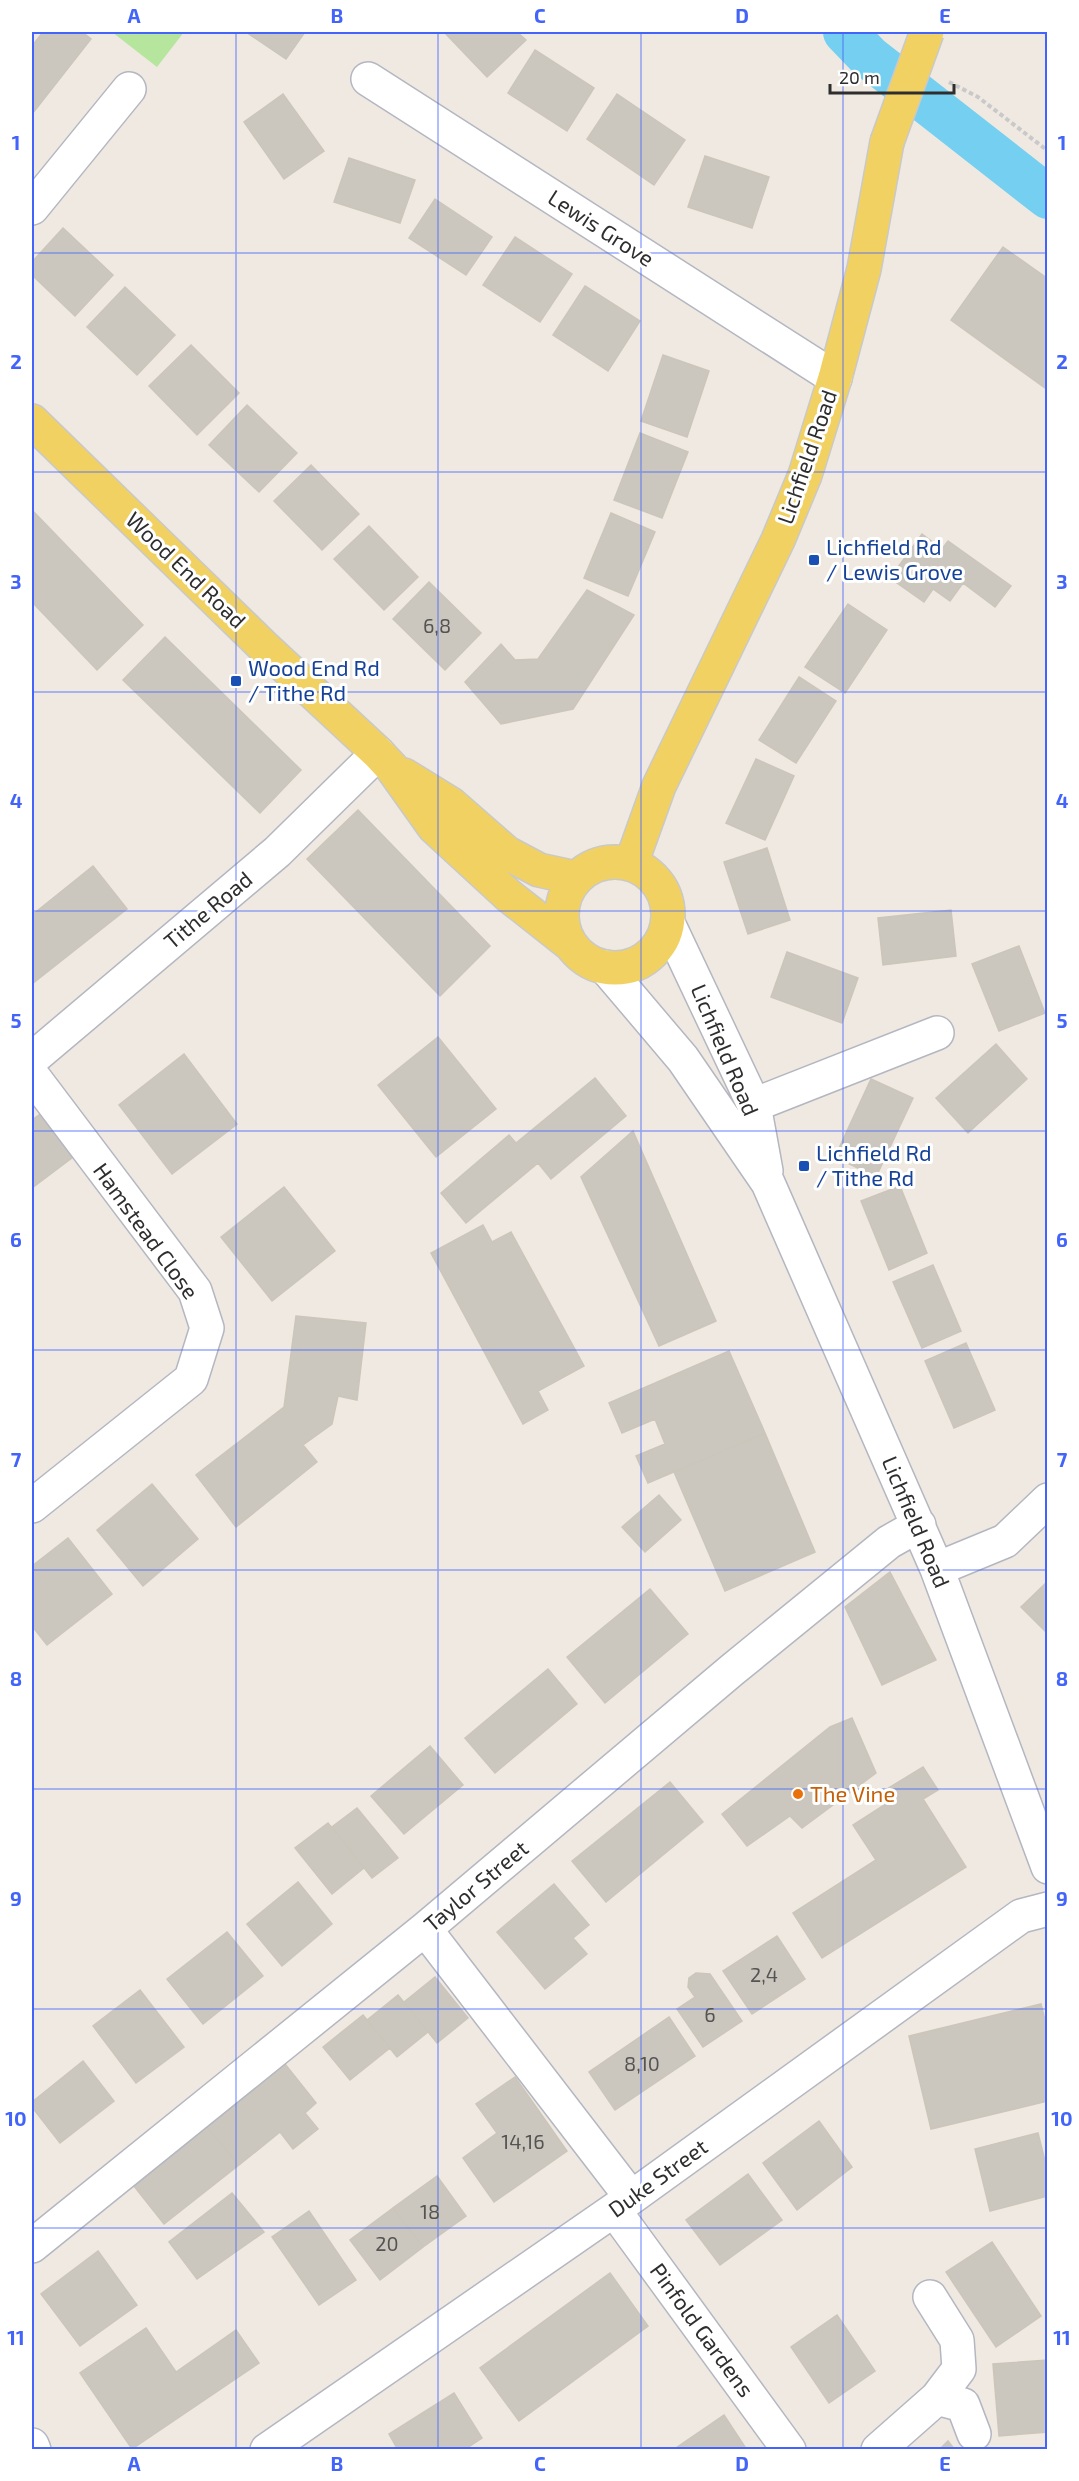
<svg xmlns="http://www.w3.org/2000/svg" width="1079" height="2481" font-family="'Exo 2',sans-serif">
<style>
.green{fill:#b6e59e}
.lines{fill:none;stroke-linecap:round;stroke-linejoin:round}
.canal{stroke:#75cff0;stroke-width:44}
.building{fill:#cbc7bf;stroke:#cbc5ba;stroke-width:1.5}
.minor-casing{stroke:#b4b7c1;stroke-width:36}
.major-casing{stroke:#c9c9c9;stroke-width:36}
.path{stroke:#c9c9c9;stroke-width:4;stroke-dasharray:4.5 3;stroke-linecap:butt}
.minor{stroke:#fff;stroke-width:33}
.major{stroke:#f2d163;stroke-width:33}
.major-bridge-casing{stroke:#c9c9c9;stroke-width:36;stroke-linecap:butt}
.major-bridge{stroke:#f2d163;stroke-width:33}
.grid{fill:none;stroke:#4264fb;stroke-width:1.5;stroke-opacity:0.55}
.transit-dot{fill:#1a4fb4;stroke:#fff;stroke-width:2}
.food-dot{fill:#e8710a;stroke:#fff;stroke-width:2}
.labels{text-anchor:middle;stroke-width:6;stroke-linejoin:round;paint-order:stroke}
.number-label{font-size:20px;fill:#555452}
.street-label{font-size:22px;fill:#2e2e2e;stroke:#fff}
.transit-label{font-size:22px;fill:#164399;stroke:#fff;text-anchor:start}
.food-label{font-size:22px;fill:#c56008;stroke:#fff;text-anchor:start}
.neatline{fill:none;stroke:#4264fb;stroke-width:2}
.grid-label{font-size:20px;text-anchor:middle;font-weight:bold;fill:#4264fb}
</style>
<rect width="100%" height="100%" fill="#efe9e1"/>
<!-- green -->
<path class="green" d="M112 32H184L157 67Z"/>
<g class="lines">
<!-- canal -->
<path class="canal" d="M845 32 869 57 1048 197"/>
</g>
<!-- building -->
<path class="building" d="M43 32H82L91 39 32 114V46Z
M246 32H305L286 59Z
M444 32H517L526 40 487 77Z
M535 50 594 88 567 131 508 93Z
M283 94 324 151 284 179 244 122Z
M617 94 685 140 654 185 587 139Z
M705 156 769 177 752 228 688 207Z
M349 158 415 180 400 223 334 202Z
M435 199 492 237 466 275 409 238Z
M63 228 113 275 75 316 32 275V262Z
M515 237 572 274 540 322 483 285Z
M1003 247 1048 279V384L1045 388 951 320Z
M585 286 640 321 608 371 553 335Z
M125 287 175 335 137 375 87 327Z
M191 345 239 393 197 435 149 386Z
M663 355 709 371 687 437 641 421Z
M247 405 297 453 259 492 209 445Z
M640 433 688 452 662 518 614 500Z
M311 465 359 514 322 550 274 501Z
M32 510 143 625 97 670 32 602Z
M611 513 655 532 628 596 584 578Z
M369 526 418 577 384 610 334 559Z
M922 534 942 549 948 541 1011 586 995 607 963 583 950 601 933 589 924 602 890 578Z
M429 582 481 633 445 670 393 619Z
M587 590 634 615 573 709 501 724 465 682 501 644 515 660 538 659Z
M848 604 887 630 845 693 805 667Z
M165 637 301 770 260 813 123 680Z
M799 677 836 701 796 763 759 740Z
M756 759 794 776 765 840 726 823Z
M358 810 490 946 440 996 307 859Z
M767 848 790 920 748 934 724 862Z
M93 866 127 909 32 984V915Z
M951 910 956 956 883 965 878 918Z
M1019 946 1045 1013 999 1031 972 964Z
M787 952 858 978 842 1023 771 997Z
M438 1037 496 1109 436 1157 378 1085Z
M996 1044 1027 1079 968 1133 936 1098Z
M184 1054 237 1124 172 1174 119 1105Z
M595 1078 626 1116 551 1179 538 1163 466 1223 441 1193 509 1135 516 1143Z
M871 1079 913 1098 876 1177 835 1157Z
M49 1108 81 1151 32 1188V1120Z
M633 1131 716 1321 659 1346 581 1177Z
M900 1186 927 1253 889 1270 861 1201Z
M284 1187 335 1251 272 1301 221 1237Z
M483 1225 492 1242 511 1232 584 1366 538 1391 548 1410 523 1424 431 1253Z
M933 1265 961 1331 922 1348 893 1282Z
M296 1316 366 1323 357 1400 338 1396 332 1424 303 1445 317 1462 236 1527 196 1475 284 1407Z
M966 1343 995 1410 954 1428 925 1361Z
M729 1351 765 1433 648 1483 636 1456 665 1444 655 1419 622 1433 609 1403Z
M765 1433 815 1552 725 1591 674 1472Z
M152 1484 198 1539 143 1586 97 1530Z
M659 1495 681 1520 645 1552 622 1527Z
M68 1538 112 1594 47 1645 32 1626V1566Z
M890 1572 936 1660 882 1685 845 1607Z
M1048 1581V1634L1021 1607Z
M650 1589 688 1634 605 1703 567 1657Z
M548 1669 577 1704 495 1773 465 1738Z
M852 1718 876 1773 802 1828 790 1816 747 1846 722 1814 830 1727Z
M430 1746 463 1785 404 1834 371 1796Z
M923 1767 938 1790 923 1799 966 1867 822 1958 793 1913 876 1860 853 1825 889 1802 882 1792Z
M670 1782 703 1822 606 1902 572 1861Z
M357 1808 398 1858 372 1878 332 1827Z
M328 1823 364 1868 332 1894 295 1848Z
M298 1882 332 1924 282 1966 247 1924Z
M554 1884 589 1925 573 1938 587 1954 545 1989 497 1932Z
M227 1932 263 1976 203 2024 167 1979Z
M777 1936 805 1979 752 2014 723 1971Z
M696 1973 710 1974 742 2021 703 2047 677 2009 695 1997 688 1987 689 1978Z
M435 1977 468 2018 437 2043 404 2002Z
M140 1990 184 2047 136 2083 93 2026Z
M398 1995 428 2032 397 2057 367 2020Z
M1041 2004 1048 2032V2101L931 2129 909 2036Z
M363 2015 390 2048 350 2080 323 2047Z
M669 2017 695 2056 615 2110 589 2072Z
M83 2061 114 2101 60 2143 32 2107V2102Z
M285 2064 316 2103 305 2113 318 2129 293 2149 280 2132 239 2165 207 2127Z
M515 2077 567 2151 494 2202 463 2158 497 2133 476 2104Z
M819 2121 852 2167 797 2210 763 2163Z
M207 2127 239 2165 164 2224 134 2186Z
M1038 2133 1048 2173V2196L990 2211 975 2149Z
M748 2174 782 2220 720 2265 686 2220Z
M437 2176 466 2216 423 2247 393 2208Z
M232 2193 264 2232 197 2279 169 2242Z
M393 2208 423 2247 380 2280 350 2240Z
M309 2211 356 2280 319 2305 272 2237Z
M992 2242 1041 2316 996 2347 946 2272Z
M98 2251 137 2305 80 2346 41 2294Z
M610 2273 648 2326 519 2421 480 2368Z
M837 2315 875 2371 829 2403 791 2347Z
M146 2328 176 2372 236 2330 259 2363 132 2449 80 2373Z
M1048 2360V2432L999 2436 993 2364Z
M454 2393 482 2438 464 2450H398L389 2434Z
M724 2415 747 2450H673Z
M948 2441 955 2450H939Z"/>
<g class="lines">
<defs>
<path id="minor" d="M368 79 835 378
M32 208 129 89
M668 923 754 1105 766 1171
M605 967 683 1059 768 1183 937 1569 1048 1867
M32 1059 277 852 378 753
M32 1075 195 1291 207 1328 191 1379 32 1506
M754 1105 937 1033
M937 1569 1005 1541 1048 1500
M425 1929 631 2197
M614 2210 789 2450
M32 2246 425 1929 732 1670 889 1542 919 1525
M930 2297 957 2340 959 2369 937 2398 963 2405 974 2434
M32 2445 34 2450
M267 2450 614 2210 1021 1916 1048 1909
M878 2450 937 2398"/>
<path id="major" d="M32 421 263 646 378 753 392 768 434 827 509 896 570 944
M404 775 451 804 507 853 539 870 576 878
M562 915a53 53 0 1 1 106 0a53 53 0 1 1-106 0Z
M631 864 659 786 778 540 805 475 835 378 864 269 887 142"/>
</defs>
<!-- minor casing -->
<use href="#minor" class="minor-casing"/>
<!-- major casing -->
<use href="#major" class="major-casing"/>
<!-- path -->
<path class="path" d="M949 82 978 97 1048 151"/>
<!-- minor -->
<use href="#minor" class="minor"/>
<!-- major -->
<use href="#major" class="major"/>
<defs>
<path id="major-bridge" d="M887 142 927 32"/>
</defs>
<!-- major-bridge casing -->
<use href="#major-bridge" class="major-bridge-casing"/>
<!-- major-bridge -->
<use href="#major-bridge" class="major-bridge"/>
</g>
<!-- grid -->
<path class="grid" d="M236 32V2450M438 32V2450M641 32V2450M843 32V2450M32 253H1048M32 472H1048M32 692H1048M32 911H1048M32 1131H1048M32 1350H1048M32 1570H1048M32 1789H1048M32 2009H1048M32 2228H1048"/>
<!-- markers -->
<g class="transit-dot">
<rect x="808" y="554" width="12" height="12" rx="3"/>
<rect x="230" y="675" width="12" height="12" rx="3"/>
<rect x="798" y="1160" width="12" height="12" rx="3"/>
</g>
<circle class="food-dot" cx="798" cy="1794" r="6"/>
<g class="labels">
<!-- number labels -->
<g class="number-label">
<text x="437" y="633">6,8</text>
<text x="764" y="1982">2,4</text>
<text x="710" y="2022">6</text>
<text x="642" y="2071">8,10</text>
<text x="523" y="2149">14,16</text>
<text x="430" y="2219">18</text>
<text x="387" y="2251">20</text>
</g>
<!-- street labels -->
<g class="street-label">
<text transform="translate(601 228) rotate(33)" y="8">Lewis Grove</text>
<text transform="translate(807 457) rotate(-71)" y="8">Lichfield Road</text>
<text transform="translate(186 570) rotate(44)" y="8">Wood End Road</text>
<text transform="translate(208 910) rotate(-40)" y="8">Tithe Road</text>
<text transform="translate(725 1050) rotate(67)" y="8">Lichfield Road</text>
<text transform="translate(146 1231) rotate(54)" y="8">Hamstead Close</text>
<text transform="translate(916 1522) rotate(67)" y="8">Lichfield Road</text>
<text transform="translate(476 1886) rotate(-40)" y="8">Taylor Street</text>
<text transform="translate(658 2178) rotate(-36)" y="8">Duke Street</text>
<text transform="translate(702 2330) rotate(54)" y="8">Pinfold Gardens</text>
</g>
<!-- transit labels -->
<g class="transit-label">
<text x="826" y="555">Lichfield Rd<tspan x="826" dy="25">/ Lewis Grove</tspan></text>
<text x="248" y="676">Wood End Rd<tspan x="248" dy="25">/ Tithe Rd</tspan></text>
<text x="816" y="1161">Lichfield Rd<tspan x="816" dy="25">/ Tithe Rd</tspan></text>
</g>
<!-- food labels -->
<g class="food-label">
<text x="810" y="1802">The Vine</text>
</g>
</g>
<!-- border -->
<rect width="1079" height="2481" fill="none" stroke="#ffffff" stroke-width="66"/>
<!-- scale -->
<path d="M830 84v9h124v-9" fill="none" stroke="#2e2e2e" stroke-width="3"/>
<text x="839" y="84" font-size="18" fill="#2e2e2e" stroke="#ffffff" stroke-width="4.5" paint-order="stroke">20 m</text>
<rect x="33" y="33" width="1013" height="2415" class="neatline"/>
<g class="grid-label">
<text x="134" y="23">A</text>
<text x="337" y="23">B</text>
<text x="540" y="23">C</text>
<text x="742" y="23">D</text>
<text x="945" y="23">E</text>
<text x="16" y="150">1</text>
<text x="1062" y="150">1</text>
<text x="16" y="369">2</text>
<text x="1062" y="369">2</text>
<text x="16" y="589">3</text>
<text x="1062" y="589">3</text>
<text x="16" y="808">4</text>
<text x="1062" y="808">4</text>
<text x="16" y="1028">5</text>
<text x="1062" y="1028">5</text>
<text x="16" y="1247">6</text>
<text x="1062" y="1247">6</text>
<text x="16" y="1467">7</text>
<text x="1062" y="1467">7</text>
<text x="16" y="1686">8</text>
<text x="1062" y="1686">8</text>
<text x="16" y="1906">9</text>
<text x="1062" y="1906">9</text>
<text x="16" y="2126">10</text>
<text x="1062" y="2126">10</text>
<text x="16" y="2345">11</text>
<text x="1062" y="2345">11</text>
<text x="134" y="2471">A</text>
<text x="337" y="2471">B</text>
<text x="540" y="2471">C</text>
<text x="742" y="2471">D</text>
<text x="945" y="2471">E</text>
</g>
</svg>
